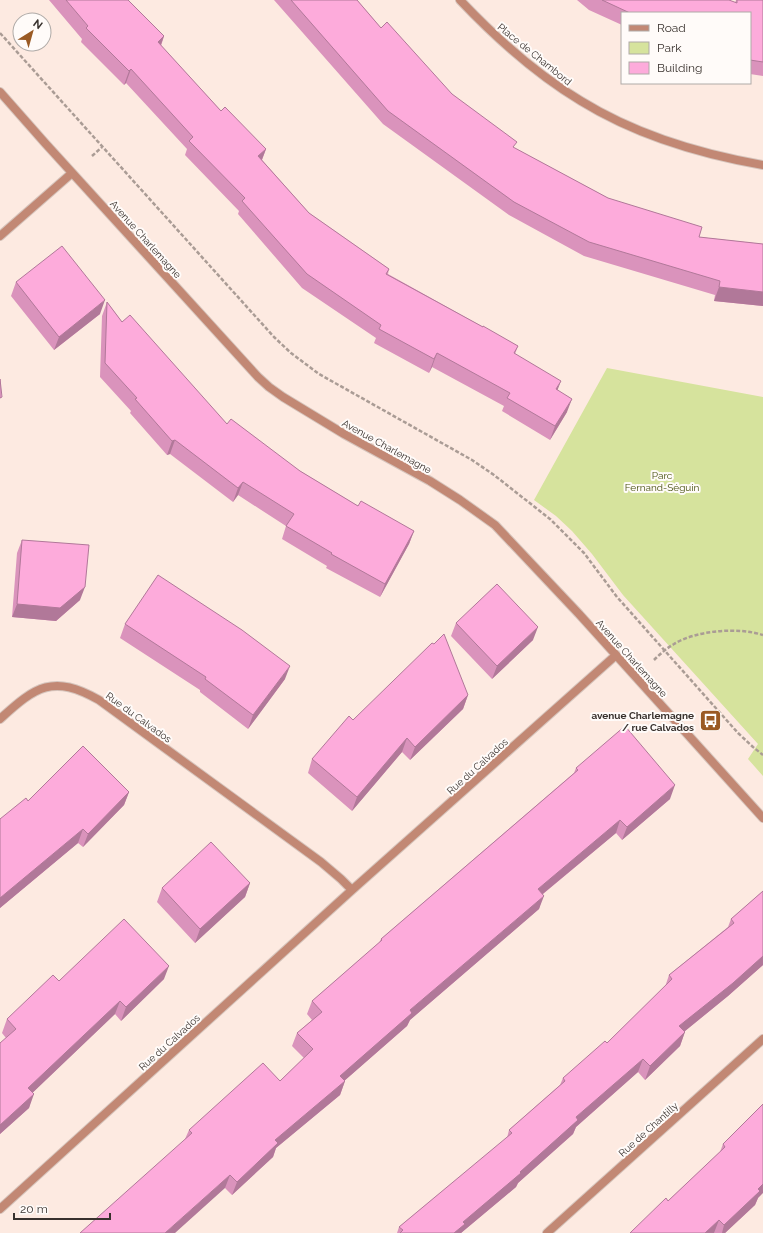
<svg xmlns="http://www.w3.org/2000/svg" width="763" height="1233" font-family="Raleway,sans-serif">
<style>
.green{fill:#d6e39d}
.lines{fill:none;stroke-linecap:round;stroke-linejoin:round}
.street-casing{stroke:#d6c5bd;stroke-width:10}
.path{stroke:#aa9c95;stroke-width:2.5;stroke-dasharray:4 2;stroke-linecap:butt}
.street{stroke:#c28874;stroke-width:8}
.wall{fill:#da93bc}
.shaded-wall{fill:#b17899}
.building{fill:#fdabdb;stroke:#b17899}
.labels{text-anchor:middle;stroke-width:4;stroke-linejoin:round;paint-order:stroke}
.street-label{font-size:10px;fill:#38312d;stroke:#fffbf9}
.park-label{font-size:10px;fill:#485110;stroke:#fffbf9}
.poi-label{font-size:10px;font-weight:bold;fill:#38312d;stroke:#fffbf9;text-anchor:end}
</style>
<rect width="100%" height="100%" fill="#fdeae1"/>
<!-- green -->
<path class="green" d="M607 368 763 397V776L748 759 758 744 623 595 592 554 572 531 556 516 534 500Z"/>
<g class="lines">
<defs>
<path id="street" d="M460 0C496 38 536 74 581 101 636 135 700 154 763 165
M0 92 45 143 258 377 269 387 283 397 344 434 430 481 460 500 495 525 579 614 763 818
M0 236 72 173
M0 719C36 686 53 674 99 700L321 862 341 879 352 890
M0 1209 352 890 615 656
M547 1233 763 1039"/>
</defs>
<!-- street casing -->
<use href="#street" class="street-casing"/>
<!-- path -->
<path class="path" d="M0 33 274 337 291 353 319 374 472 460 494 475 550 519 584 553 617 597 738 733 753 747 763 755
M92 156 102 147
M654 660C660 654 667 648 674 644 697 630 738 627 763 635"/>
<!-- street -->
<use href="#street" class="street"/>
</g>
<!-- wall -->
<path class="wall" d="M49 0H128L164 36 161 46 221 111 266 149 262 160 309 213 389 269 388 274 483 327 518 346 515 354 558 390 567 412 550 440 502 411 504 406 432 367 429 373 374 343 376 338 302 288 238 214 239 211 185 155 187 149 126 83 124 85 81 42 82 39Z
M274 0H357L381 28 452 94 514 148 608 198 699 237 763 244V306L714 301 715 295 584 256 509 215 383 124Z
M577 0H729L735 3 736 0H763V76L750 74V13H622V25L589 10Z
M16 282 100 314 54 350 11 296Z
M107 302 122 322 227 424 300 471 358 506 414 531 409 544 380 597 326 568 327 566 282 539 286 526 238 495 233 502 170 454 167 455 130 413 131 411 100 377 102 316Z
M22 540 80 600 56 621 12 617 17 553Z
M456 623 533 640 492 679 451 636Z
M125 624 285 679 248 729 200 692V690L120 638Z
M468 695 463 709 410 760 402 752 352 811 308 773 312 759 353 720Z
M576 768 670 799 622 840 616 833 543 894 539 909 410 1020 407 1026 344 1081H345L340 1095 276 1148 273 1157 232 1195 225 1188 185 1139 189 1130 280 1081 304 1058 292 1046 297 1033 312 1020 307 1014 312 1001 379 943 381 939 574 773Z
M129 792 124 805 83 847 78 843 0 908V819Z
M250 883 245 897 195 943 157 902 162 888Z
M763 891V965L728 996 685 1031 680 1046 645 1080 638 1072 576 1127 573 1134 518 1183 516 1187 461 1233H397L399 1227 507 1138 509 1130 560 1085 563 1078 607 1043 665 987 669 975 728 927 731 919Z
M164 979 121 1021 115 1014 33 1092 29 1108 0 1134V1044L6 1038 2 1033 7 1019Z
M763 1104 758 1198 755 1205 725 1233H630L668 1201 720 1152 723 1144Z"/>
<!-- shaded-wall -->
<path class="shaded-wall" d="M164 36 159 50 158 42Z
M131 69 126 83 124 85 129 71Z
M266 149 261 162 258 156Z
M719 287 763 292V306L714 301Z
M105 300 100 314 54 350 59 337Z
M437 353 432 367 429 373 434 359Z
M561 381 556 394V389Z
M572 399 567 412 550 440 555 426Z
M175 440 170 454 167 455 172 441Z
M243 482 238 495 233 502 238 488Z
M414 531 409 544 380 597 385 584Z
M85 587 80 600 56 621 12 617 17 604Z
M538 627 533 640 492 679 497 666Z
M290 666 285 679 248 729 253 715Z
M468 695 463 709 410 760 415 747Z
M407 738 402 752 352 811 357 797Z
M675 785 670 799 622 840 627 827Z
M129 792 124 805 83 847 88 834Z
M620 820 616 833 533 902 538 889Z
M83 829 78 843 0 908V898Z
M250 883 245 897 195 943 200 929Z
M544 896 539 909 410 1020 407 1026 335 1089 340 1076 410 1010Z
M763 956V965L728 996 674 1040 679 1026Z
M169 966 164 979 121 1021 126 1007Z
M120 1001 115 1014 24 1101 28 1088Z
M685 1032 680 1046 645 1080 650 1066Z
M643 1059 638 1072 576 1127 573 1134 518 1183 516 1187 461 1233H454L463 1222 520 1172 576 1117Z
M345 1081 340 1095 276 1148 273 1157 232 1195 237 1182 275 1140Z
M34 1094 29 1108 0 1134V1125Z
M230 1175 225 1188 175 1233H165Z
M763 1184V1193L758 1198 755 1205 725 1233H722L724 1225Z
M719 1220 714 1233H705Z"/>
<!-- building -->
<path class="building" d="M66 0H128L164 36 158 42 221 111 225 107 266 149 258 156 309 213 389 269 386 274 483 327V326L518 346 514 353 561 381 556 389 572 399 555 426 507 398 510 393 437 353 434 359 379 329 381 325 307 274 242 201 245 198 189 141 193 137 131 69 129 71 86 28 88 26Z
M291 0H357L381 28 387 22 452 94 517 142 513 147 608 198 702 227 699 237 763 244V292L719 287 720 281 589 242 514 202 388 111Z
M602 0H729L737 3V0H763V62L750 60V13H630Z
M62 246 105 300 59 337 16 282Z
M107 302 122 322 130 315 227 424 231 419 300 471 358 506 361 501 414 531 385 584 331 554 332 553 286 526 294 514 243 482 238 488 175 440 172 441 135 399 137 398 105 363Z
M0 379 2 397 0 398Z
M22 540 89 545 85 587 60 608 17 604Z
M158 575 242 630 290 666 253 715 205 679 206 677 125 624Z
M497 584 538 627 497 666 456 623Z
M444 634 468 695 415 747 407 738 357 797 312 759 349 716 353 720 432 643 434 644Z
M625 726 675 785 627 827 620 820 538 889 544 896 410 1010 412 1013 340 1076 345 1081 275 1140 278 1143 237 1182 230 1175 165 1233H80L192 1133 189 1130 263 1063 280 1081 313 1049 297 1033 322 1012 312 1001 382 940 381 939 578 770 576 768Z
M83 746 129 792 88 834 83 829 0 898V819L26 798 28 801Z
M211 842 250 883 200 929 162 888Z
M763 891V956L733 983 679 1026 685 1032 650 1066 643 1059 576 1117 578 1120 520 1172 521 1173 463 1222 465 1224 454 1233H400L403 1230 399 1227 512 1133 509 1130 565 1081 563 1078 605 1041 607 1043 672 979 669 975 734 923 731 919Z
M124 919 169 966 126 1007 120 1001 28 1088 34 1094 0 1125V1043L16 1029 7 1019 53 975 59 981Z
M763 1104V1184L758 1189 760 1191 724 1225 719 1220 705 1233H630L666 1198 668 1201 725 1147 723 1144Z"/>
<!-- icons -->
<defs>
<symbol id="bus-square" viewBox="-11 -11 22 22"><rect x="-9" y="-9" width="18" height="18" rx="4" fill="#9a5a24" stroke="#fffbf9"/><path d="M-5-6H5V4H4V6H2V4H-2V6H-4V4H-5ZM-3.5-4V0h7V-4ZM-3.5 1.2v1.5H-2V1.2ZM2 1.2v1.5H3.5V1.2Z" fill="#fff"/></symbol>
</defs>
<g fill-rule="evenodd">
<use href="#bus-square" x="698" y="708" width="25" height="25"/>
</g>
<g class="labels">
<!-- street labels -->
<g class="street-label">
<text transform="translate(535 54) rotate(39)" y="4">Place de Chambord</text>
<text transform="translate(146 239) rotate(48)" y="4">Avenue Charlemagne</text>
<text transform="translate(387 446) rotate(29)" y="4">Avenue Charlemagne</text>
<text transform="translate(632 658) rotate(48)" y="4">Avenue Charlemagne</text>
<text transform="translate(139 717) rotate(36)" y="4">Rue du Calvados</text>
<text transform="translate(477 766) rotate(-42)" y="4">Rue du Calvados</text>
<text transform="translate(169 1042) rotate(-42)" y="4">Rue du Calvados</text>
<text transform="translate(648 1129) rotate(-42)" y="4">Rue de Chantilly</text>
</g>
<!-- park labels -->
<g class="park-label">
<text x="662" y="479">Parc<tspan x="662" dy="12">Fernand-Séguin</tspan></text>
</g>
<!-- poi labels -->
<g class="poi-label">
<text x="694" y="719">avenue Charlemagne<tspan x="694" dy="12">/ rue Calvados</tspan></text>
</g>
</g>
<!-- legend -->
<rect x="621" y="12" width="130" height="72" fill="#fffbf9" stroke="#afaaa7"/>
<rect x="629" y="25" width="20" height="6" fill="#c28874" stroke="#afaaa7"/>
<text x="657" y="32" font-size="12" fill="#38312d">Road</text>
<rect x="629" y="42" width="20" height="12" fill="#d6e39d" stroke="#afaaa7"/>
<text x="657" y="52" font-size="12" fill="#38312d">Park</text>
<rect x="629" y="62" width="20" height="12" fill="#fdabdb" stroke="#afaaa7"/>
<text x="657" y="72" font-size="12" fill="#38312d">Building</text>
<!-- north arrow -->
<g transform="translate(32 32) rotate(37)"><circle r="19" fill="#fffbf9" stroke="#afaaa7"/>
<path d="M0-3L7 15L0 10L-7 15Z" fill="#9a5a24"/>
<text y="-6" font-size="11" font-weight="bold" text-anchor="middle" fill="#38312d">N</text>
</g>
<!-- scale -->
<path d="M14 1213v6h96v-6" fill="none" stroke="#38312d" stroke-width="2"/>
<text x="20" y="1213" font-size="12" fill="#38312d" stroke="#fffbf9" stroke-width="3" paint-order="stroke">20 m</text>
</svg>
